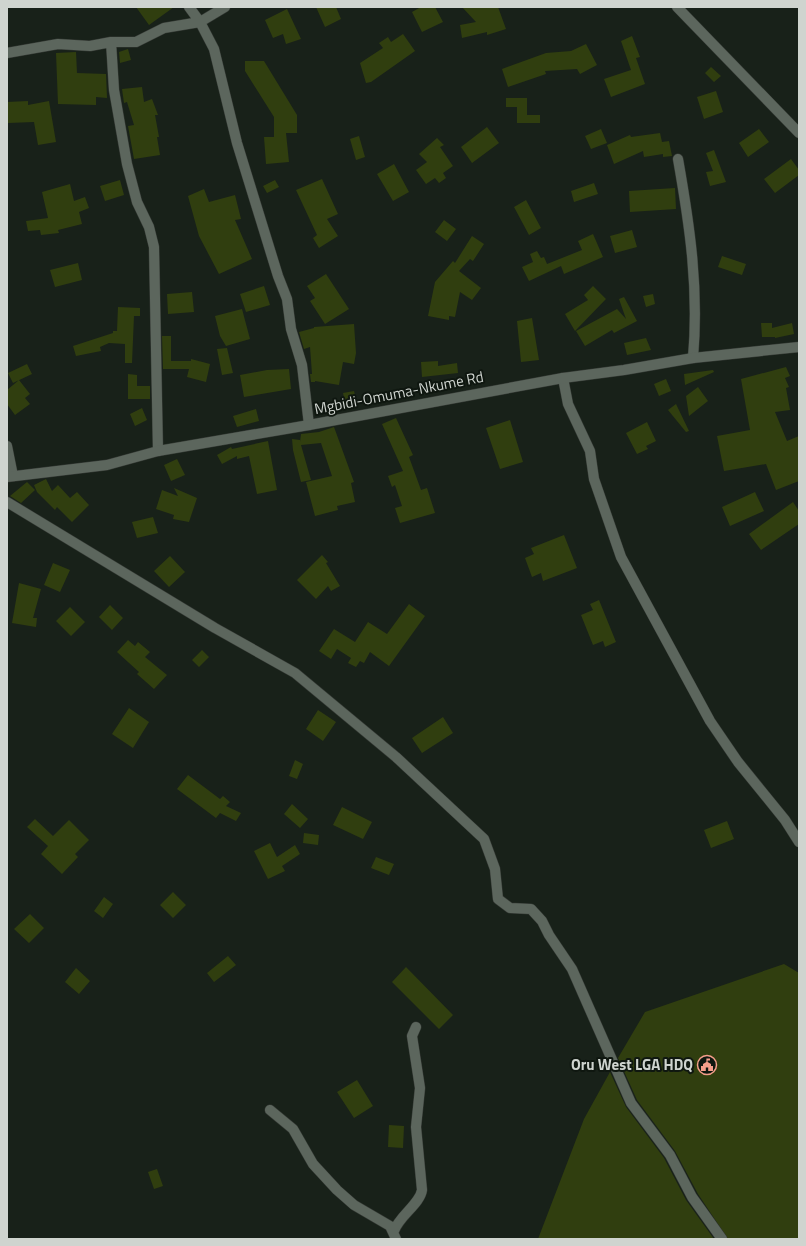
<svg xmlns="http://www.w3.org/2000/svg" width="806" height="1246" font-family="'Titillium Web',sans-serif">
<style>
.building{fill:#303e0f}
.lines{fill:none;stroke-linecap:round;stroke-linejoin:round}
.street-casing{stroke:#353a35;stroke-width:11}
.secondary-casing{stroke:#353a35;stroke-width:11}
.street{stroke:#5c665d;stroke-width:10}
.secondary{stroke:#5c665d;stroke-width:10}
.labels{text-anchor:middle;stroke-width:4;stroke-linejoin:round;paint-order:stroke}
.street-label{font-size:15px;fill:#cfd4cf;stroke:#0f1710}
.poi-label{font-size:15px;font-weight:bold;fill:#cfd4cf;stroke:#0f1710;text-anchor:end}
</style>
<rect width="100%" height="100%" fill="#182119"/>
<!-- building -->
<path class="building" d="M136 7H174L149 25Z
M316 7H336L341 19 325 27Z
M421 7H435L443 22 422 32 412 12Z
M462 7H498L506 29 487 35V32L462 38 460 25 476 22Z
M287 9 301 39 286 44 283 34 273 38 265 20Z
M403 34 415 51 371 82 366 83 360 63 383 48 379 43 388 37 391 42Z
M632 36 640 57 636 58 645 84 611 97 604 79 631 70 621 41Z
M586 44 597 65 580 74 577 69 545 71 546 74 508 87 502 69 546 53 571 51Z
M128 49 131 60 120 63 119 52Z
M76 52 77 73 106 74 107 98 96 97V105L58 104 56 53Z
M245 61H264L297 115V133H286L289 162 266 164 264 137H274V117L245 71Z
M711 67 721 76 714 82 705 73Z
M142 87 144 102 152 99 158 115H155L159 137H157L160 155 134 159 128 126 134 125 127 102 124 103 122 89Z
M716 91 723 112 704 119 697 97Z
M506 98H527V115H540V123H517V107H506Z
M28 101V105L49 101 56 142 38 145 34 122 8 123 7 102Z
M487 127 499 143 472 163 461 147Z
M601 129 607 143 591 149 585 136Z
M759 129 769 142 748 157 739 143Z
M660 133 662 142 669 141 672 156 663 157V154L644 157 643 151 614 164 607 145 630 135 631 137Z
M359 136 365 157 356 160 350 139Z
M437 138 444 145 440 147 453 166 443 173 446 178 439 183 435 178 426 184 416 170 427 162 419 154Z
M714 150 726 182 710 186 706 172 713 171 706 153Z
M791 159 799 170V175L775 193 764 179Z
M394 164 409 192 393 201 377 174Z
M322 179 338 214 327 219 338 236 319 248 313 238 317 235 296 190Z
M120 180 124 195 105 201 100 186Z
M275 180 279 187 267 193 263 186Z
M594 183 598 194 574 202 571 191Z
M70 184 74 201 85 197 89 208 79 212 82 224 58 230 59 233 41 235 40 230 28 231 26 221 48 218 42 192Z
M675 188 676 209 630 212 629 191Z
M204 189 209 202 235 195 241 219 235 220 252 259 219 274 199 236 188 196Z
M526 200 541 228 529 235 514 207Z
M444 220 456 229 447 241 435 232Z
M632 230 637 247 615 253 610 236Z
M593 234 603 257 564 274 561 266 529 281 522 267 533 262 530 254 537 251 541 258 544 257 547 264 582 250 578 241Z
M472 236 484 244 473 261 470 259 459 271 481 288 472 300 460 292 455 317 449 316V320L428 316 435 282 453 261 455 263Z
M722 256 746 264 742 275 718 267Z
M78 263 82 280 55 287 50 270Z
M326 274 349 309 325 324 310 301 315 298 307 286Z
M264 286 270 305 246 312 240 294Z
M593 286 606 299 575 331 565 314 588 300 584 295Z
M192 292 194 312 168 314 167 294Z
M653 294 655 304 646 307 643 296Z
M624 297 637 321 614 333 612 330 585 346 576 331 617 309 626 319 619 299Z
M118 307 140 308V316H134L132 363H125V344L109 343 100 347 101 351 76 356 73 346 113 333V331H117Z
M242 309 250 339 226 346 220 336 215 316Z
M532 318 539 360 521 362 517 321Z
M761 323H772V328L792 323 794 334 775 338V337H762Z
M354 324 356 353 354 364 343 362 339 385 315 381V382H311L310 374H312L310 347 304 349 299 332 314 328V327Z
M162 336H171V361H191V359L210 364 206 382 187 377 189 369H163Z
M646 338 651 350 627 355 624 343Z
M227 348 233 373 222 375 217 349Z
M438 361V366L457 363 458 373 422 377 421 362Z
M27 364 32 374 13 383 8 373Z
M786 367 790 376 785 378 789 387 786 388 790 410 775 412 787 441 799 436V481L776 490 766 464 724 471 717 436 750 430 741 379Z
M289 369 291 389 244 397 240 375 267 370Z
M713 370 714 372 685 385 684 374Z
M128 374 137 375V386H150V399H128Z
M666 379 671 391 659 396 654 384Z
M19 380 30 394 25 398 30 404 15 415 7 404V390Z
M698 387 708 401 689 416 686 396Z
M354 391 356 400 345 402 343 393Z
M676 404 689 431 686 432 668 410Z
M142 408 147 420 135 426 130 414Z
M256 409 259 421 237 427 233 416Z
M396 418 413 455 409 457 421 490 427 488 435 513 400 523 395 508 402 506 395 485 392 487 388 476 403 471 382 424Z
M510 420 523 462 500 469 486 428Z
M647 422 656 441 646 446 648 449 637 454 626 433Z
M334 427 354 482 351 483 355 502 337 506 338 510 315 516 306 482 332 476 321 443 301 445 311 480 301 482 293 450 292 439 300 440V442L301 434 319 432Z
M268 441 277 490 257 494 249 456 237 459V456L222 464 217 455 231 447 232 449Z
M177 459 185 475 171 481 164 465Z
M46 479 52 491 58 485 70 498 77 492 89 505 72 522 57 507 55 510 37 492 34 485Z
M27 482 35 490 21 503 10 496Z
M174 488 197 498 189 522 173 519 174 515 156 509 162 490 178 496Z
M755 492 764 511 730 526 722 507Z
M793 502 799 511V524L761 550 749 534Z
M153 517 158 533 137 538 132 522Z
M564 535 577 568 543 581 541 573 532 577 525 558 534 554 531 548Z
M322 555 328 562 326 563 340 586 331 591 328 586 316 599 297 580Z
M170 556 185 572 169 587 154 571Z
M53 563 70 570 60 592 44 585Z
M19 583 41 589 33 618H37L36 627 12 623Z
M599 600 616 642 605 647 603 641 593 645 581 615 593 610 590 604Z
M409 604 425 616 389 666 370 652 364 663 360 661 356 667 348 663 351 658 337 649 331 659 319 651 334 629 355 642 368 622 387 634Z
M110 605 123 618 112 630 99 617Z
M70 607 85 622 71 636 56 621Z
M128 640 135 646 138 642 150 652 145 657 167 675 154 689 137 674 139 672 117 652Z
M202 650 209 657 199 667 192 660Z
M129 708 149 722 133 748 112 734Z
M318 710 336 722 323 741 306 729Z
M443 717 453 733 422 753 412 738Z
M295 760 303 764 297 779 289 776Z
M188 775 220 799 223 796 230 802 226 806 241 813 236 821 220 813 216 818 177 789Z
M292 804 308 819 300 828 284 814Z
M342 807 372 822 363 839 333 825Z
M35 819 53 836 69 820 89 840 75 854 78 857 62 874 41 854 48 846 27 827Z
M727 821 734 839 711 848 704 830Z
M304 833 319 835 318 845 303 843Z
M270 843 277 857 295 845 300 854 282 866 285 871 268 879 254 851Z
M376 857 394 864 389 875 371 868Z
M173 892 186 905 173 918 160 905Z
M104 897 113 904 103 918 94 911Z
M30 914 44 928 29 943 14 929Z
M228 956 236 965 214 982 207 973Z
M784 964 799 973V1239H728L698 1194 675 1151 637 1100 618 1058 645 1012Z
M406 967 453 1015 439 1029 392 982Z
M76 968 90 981 79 994 65 982Z
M610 1072 626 1107 664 1158 686 1200 714 1239H538L584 1119Z
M357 1080 373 1106 354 1118 337 1092Z
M389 1125 404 1126 403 1148 388 1147Z
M157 1169 163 1186 154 1189 148 1172Z"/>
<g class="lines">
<defs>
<path id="street" d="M189 7 200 22 214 49 237 143 278 276 287 299 291 329 302 365 309 425
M677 7 799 133
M111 42 114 90 127 164 137 202 149 227 154 247 158 451
M7 53 58 44 90 46 111 42H136L164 28 200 22 225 7
M678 159C690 227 699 289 693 358
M563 378 568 404 590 451 594 479 621 557 710 721 738 762 785 820 799 842
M7 446 13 476
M7 502 215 628 295 673 396 757 484 839 495 869 498 899 510 908 531 909 542 921 549 935 572 969 631 1103 670 1155 692 1197 722 1239
M270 1110 293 1129 313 1164 337 1190 354 1205 390 1226 396 1239
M394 1231C399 1216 420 1204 422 1190L416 1127 420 1088 412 1036 416 1027"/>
<path id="secondary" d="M7 477 107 465 158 451 309 425 563 378 624 370 693 358 799 347"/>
</defs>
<!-- street casing -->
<use href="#street" class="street-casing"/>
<!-- secondary casing -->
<use href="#secondary" class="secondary-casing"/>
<!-- street -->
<use href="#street" class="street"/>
<!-- secondary -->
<use href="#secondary" class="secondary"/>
</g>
<!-- icons -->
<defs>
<symbol id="civic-ring" viewBox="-11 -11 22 22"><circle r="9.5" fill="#0f1710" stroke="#f49e8a" stroke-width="1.5"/><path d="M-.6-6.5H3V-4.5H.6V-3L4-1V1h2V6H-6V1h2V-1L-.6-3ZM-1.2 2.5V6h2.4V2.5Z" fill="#f49e8a"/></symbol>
</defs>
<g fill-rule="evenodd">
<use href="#civic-ring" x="696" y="1054" width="22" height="22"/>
</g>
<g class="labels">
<!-- street labels -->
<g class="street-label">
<text transform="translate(399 393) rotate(-11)" y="5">Mgbidi-Omuma-Nkume Rd</text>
</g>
<!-- poi labels -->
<g class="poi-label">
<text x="693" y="1070">Oru West LGA HDQ</text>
</g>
</g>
<!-- border -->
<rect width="806" height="1246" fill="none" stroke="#cfd4cf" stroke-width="16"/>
</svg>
